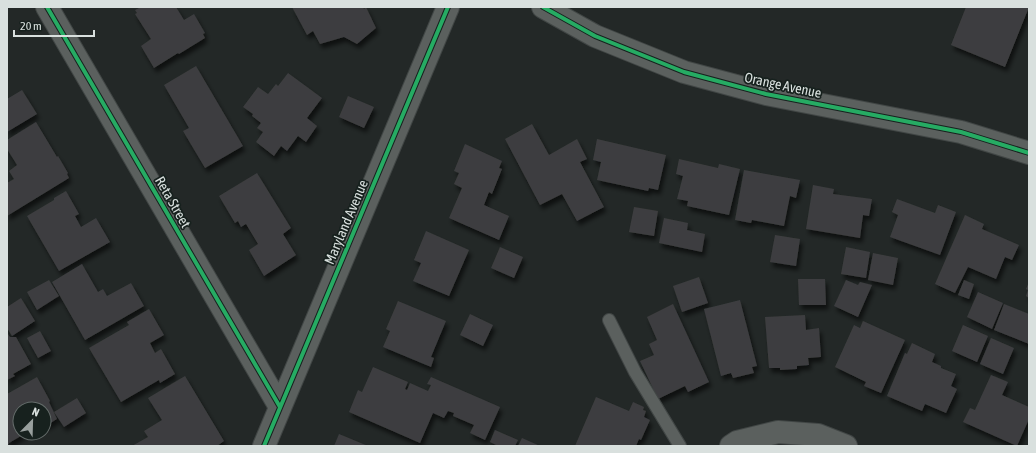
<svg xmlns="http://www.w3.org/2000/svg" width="1036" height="453" font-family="'Asap Condensed',sans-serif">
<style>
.building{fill:#3d3e3f;filter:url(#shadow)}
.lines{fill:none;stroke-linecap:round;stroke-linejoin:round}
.service-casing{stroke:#414645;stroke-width:14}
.minor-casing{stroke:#414645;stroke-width:24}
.tertiary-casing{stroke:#414645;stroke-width:24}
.service{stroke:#5b605e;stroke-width:12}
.minor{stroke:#5b605e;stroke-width:22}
.tertiary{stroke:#5b605e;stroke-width:22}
.cycleway-casing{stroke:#17211e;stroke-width:6}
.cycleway{stroke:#26ab63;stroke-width:4}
.labels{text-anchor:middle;stroke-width:3.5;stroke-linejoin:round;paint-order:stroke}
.street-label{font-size:14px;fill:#d9e0de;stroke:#17211e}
</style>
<defs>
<filter id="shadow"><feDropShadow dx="2.5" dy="4.5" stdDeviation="2" flood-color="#0009"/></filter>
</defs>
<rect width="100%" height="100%" fill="#232827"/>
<!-- building -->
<path class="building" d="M141 7H176L184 20 194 14 205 33 203 34 205 38 179 54 178 53 154 68 141 46 151 39 135 14 137 13 135 10Z
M292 7H363L364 9 366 7 376 28 357 44 344 37 320 44 313 31 307 35Z
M966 7H1029L1005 67 951 45Z
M196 66 243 146 205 168 183 131 189 128 164 85Z
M288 73 322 98 307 118 317 126 306 142 298 136 287 151 281 146 274 156 256 142 263 132 257 128 261 123 252 116 253 114 243 107 258 87 268 94 276 84 278 86Z
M22 90 37 114 7 132V99Z
M348 96 374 107 364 128 339 117Z
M36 122 57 157 58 156 68 173 67 174 69 178 7 216V183L14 179 9 171 17 165 7 149V140Z
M532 124 549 155 577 139 587 159 580 162 604 207 577 221 562 194 540 205 505 139Z
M597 139 666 155 658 190 649 188 648 191 597 180 601 162 593 160Z
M465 144 502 161 499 168 502 169 492 194 489 192 484 205 509 216 499 240 449 218 462 188 454 184 459 173 454 171Z
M679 159 718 168 719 164 740 169 729 215 687 206 688 201 677 199 683 176 676 174Z
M744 170 800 180 796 198 790 196 784 226 752 220 751 223 735 220Z
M257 173 291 228 283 234 296 255 264 276 249 250 258 244 246 224 241 227 238 221 235 223 219 196Z
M813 185 834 189 833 194 872 199 869 216 863 215 860 238 806 229Z
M66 191 79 214 75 216 81 227 96 218 110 242 59 271 27 216 54 200V198Z
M897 199 935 213 938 205 956 212 940 255 890 237 898 215 892 212Z
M634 207 658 211 654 236 629 232Z
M965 215 984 224 982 229 1019 245 1012 260 1005 257 996 279 968 267 955 293 935 284Z
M664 218 688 223 687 230 705 234 702 252 659 243Z
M426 231 469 250 449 296 413 281 421 263 414 260Z
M775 235 800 239 796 266 770 262Z
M500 247 523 257 514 278 491 268Z
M846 247 870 252 866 278 841 274Z
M873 253 898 258 893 285 868 280Z
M82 264 98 292 103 289 107 296 131 283 144 306 85 340 52 282Z
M699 277 708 303 682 312 673 286Z
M798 279H825L826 305H799Z
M49 280 59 296 37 310 27 292Z
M846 280 858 285 860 282 872 285 858 317 834 306Z
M964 280 974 284 969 299 958 295Z
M1029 282V298L1026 296 1028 290 1026 289Z
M978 292 1003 303 992 329 967 317Z
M21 298 35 321 12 336 7 328V307Z
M740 300 757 366 752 367 754 373 733 378 731 373 721 376 704 309Z
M398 301 446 321 431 357 434 358 431 367 383 347 390 331 386 329Z
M673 304 709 382 688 392 685 386 658 399 640 361 654 355 649 344 657 340 647 317Z
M1004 304 1029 314V344L994 330Z
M149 309 164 335 150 343 155 353 161 349 175 374 160 383 159 380 121 402 89 348 129 325 127 322Z
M470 314 493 325 483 346 460 335Z
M805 315 806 330 819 328 821 357 808 358 809 365 797 366V369L780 370V368H769L765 317Z
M863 321 905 340 881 393 864 386 866 382 835 367 854 325 860 328Z
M963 325 988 336 977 362 952 351Z
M40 331 51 351 38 358 27 338Z
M7 333 10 337H16L31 364 13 374 15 376 7 380Z
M991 338 1014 348 1003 374 980 364Z
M912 343 935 354 932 362 941 366V368L956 374 951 386 957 389 946 413 925 404 922 411 887 396 905 353 907 354Z
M373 367 408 382 405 389 407 390 410 383 428 391 431 385 427 384 431 377 500 407 485 440 470 433 474 425 453 416 454 413 448 411 444 418 433 413 420 443 349 412 358 390 362 392Z
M991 375 1008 382 1002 395 1029 407V419L1017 446 963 422 970 408 975 410Z
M185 376 224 441 217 446H132L148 437 144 431 162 420 148 398Z
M37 377 50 401 49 402 57 419 44 427V409H20V418L18 419 20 422V433H26L9 443V444L7 445V394Z
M596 397 629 411 633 402 644 407 643 410 646 411 644 417 650 420 641 440 639 439 636 446H575Z
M77 398 86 413 64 427 54 412Z
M495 430 518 440 515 446H498L490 442Z
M339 434 368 446H334Z
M522 438 540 446H518Z"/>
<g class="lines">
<defs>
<path id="service" d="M609 320 635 372 680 446"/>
<path id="minor" d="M47 7 280 407
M264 446 448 7
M731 446 737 442 778 432 818 435 846 446"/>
<path id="tertiary" d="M543 7 595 36 684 72 766 94 961 132 1029 153"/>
</defs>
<!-- service casing -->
<use href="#service" class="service-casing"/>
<!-- minor casing -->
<use href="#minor" class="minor-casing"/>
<!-- tertiary casing -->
<use href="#tertiary" class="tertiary-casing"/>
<!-- service -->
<use href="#service" class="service"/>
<!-- minor -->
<use href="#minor" class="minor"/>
<!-- tertiary -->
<use href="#tertiary" class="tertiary"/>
<defs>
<path id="cycleway" d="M47 7 280 407
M543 7 595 36 684 72 766 94 961 132 1029 153
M264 446 448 7"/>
</defs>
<!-- cycleway casing -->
<use href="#cycleway" class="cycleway-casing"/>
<!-- cycleway -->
<use href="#cycleway" class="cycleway"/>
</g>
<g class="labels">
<!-- street labels -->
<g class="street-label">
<text transform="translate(783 85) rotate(12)" y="5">Orange Avenue</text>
<text transform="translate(173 202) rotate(60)" y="5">Reta Street</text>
<text transform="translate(346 222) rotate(-67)" y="5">Maryland Avenue</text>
</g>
</g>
<!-- border -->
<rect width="1036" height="453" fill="none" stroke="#d9e0de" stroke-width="16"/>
<!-- north arrow -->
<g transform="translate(32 421) rotate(23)"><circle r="19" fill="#17211e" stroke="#656d6b"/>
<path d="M0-3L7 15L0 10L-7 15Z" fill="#99a09e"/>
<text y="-6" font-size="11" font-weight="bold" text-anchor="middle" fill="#d9e0de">N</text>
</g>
<!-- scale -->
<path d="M14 30v6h80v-6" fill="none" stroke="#d9e0de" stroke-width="2"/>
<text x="20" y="30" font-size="12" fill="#d9e0de" stroke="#17211e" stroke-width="3" paint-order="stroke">20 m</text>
</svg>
